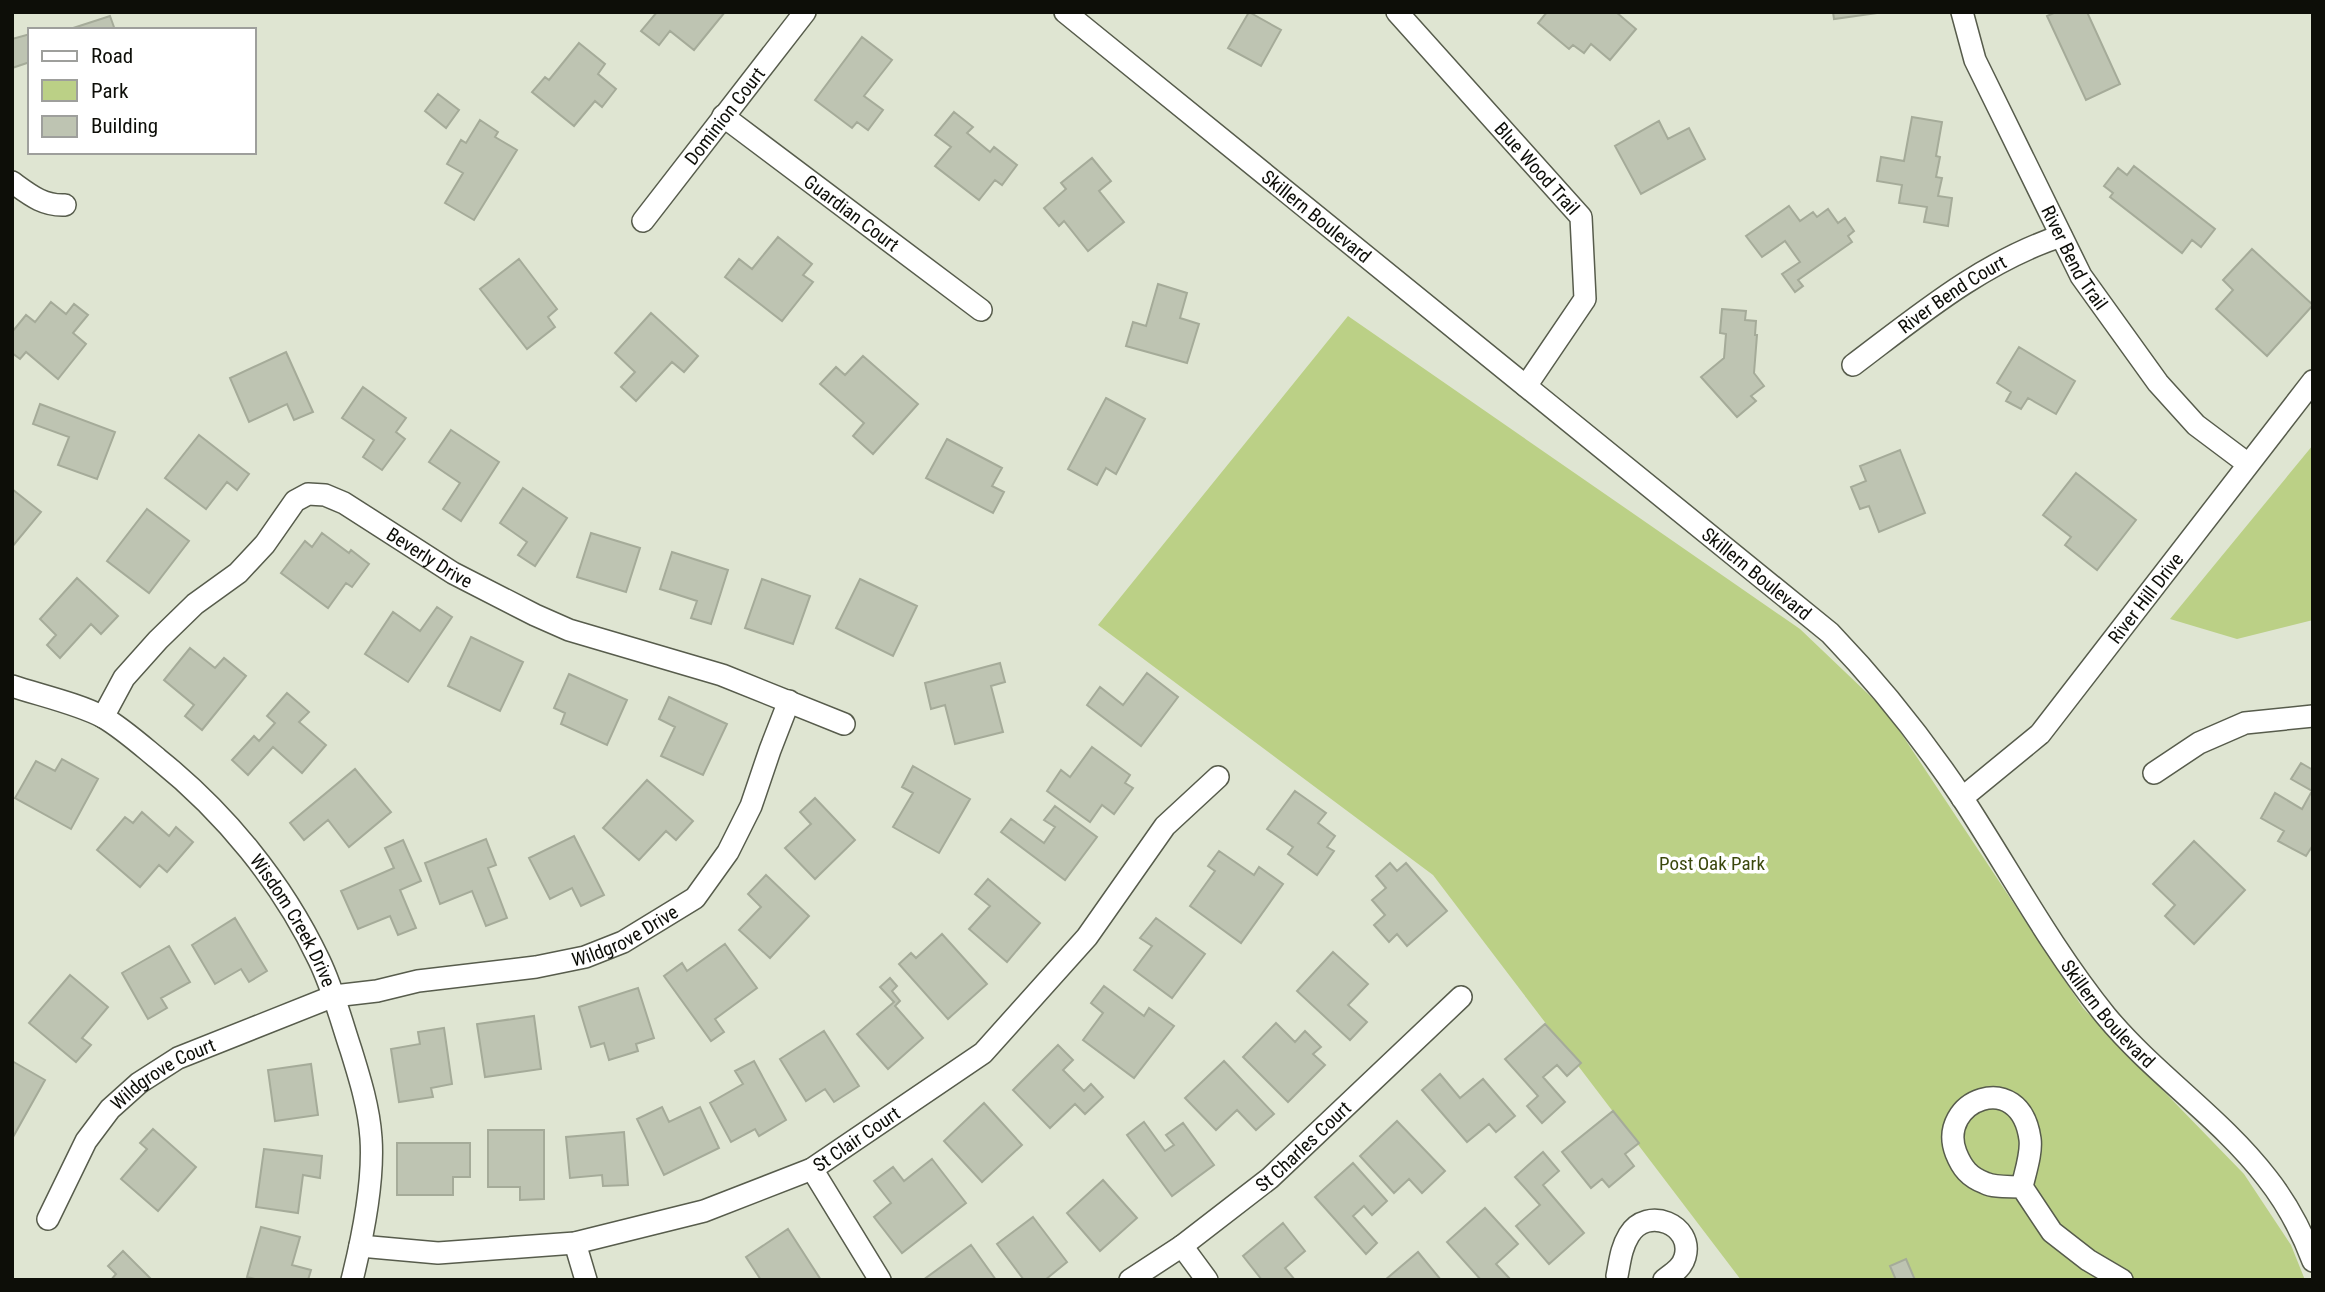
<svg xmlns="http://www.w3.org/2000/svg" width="2325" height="1292" font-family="'Roboto Condensed',sans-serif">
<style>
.green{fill:#bbd086}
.building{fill:#bec4b2;stroke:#a5ab99;stroke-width:2}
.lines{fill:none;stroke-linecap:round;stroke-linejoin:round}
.minor-casing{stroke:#575c4c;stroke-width:24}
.minor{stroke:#fff;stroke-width:21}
.labels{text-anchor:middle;stroke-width:7;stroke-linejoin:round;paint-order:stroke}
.street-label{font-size:19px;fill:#0d0e08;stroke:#fff}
.park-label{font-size:19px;fill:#3b480c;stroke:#fff}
</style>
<rect width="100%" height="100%" fill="#dfe5d2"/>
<!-- green -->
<path class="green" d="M1348 316 1800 629 1887 712 2083 1008 2244 1174 2291 1245 2305 1280H1741L1433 875 1098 625Z
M2313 445V620L2237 639 2170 619Z"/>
<!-- building -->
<path class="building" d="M657 12H725L694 50 670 31 659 45 641 31Z
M1249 12 1281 30 1261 66 1228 48Z
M1547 12H1616L1636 29 1610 60 1591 44 1584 53 1573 45 1569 49 1538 23Z
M1833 12H1878V13L1834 19Z
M2056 12H2087L2120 84 2086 100 2047 16Z
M110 16 115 30H67Z
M30 34V62L12 68V39Z
M862 37 892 60 864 96 883 110 868 130 857 122 852 128 815 100Z
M579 43 605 64 598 74 616 89 602 107 595 101 574 126 532 92 545 77 549 80Z
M438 94 459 110 446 128 425 111Z
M954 112 973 127 967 133 990 152 994 147 1017 165 1002 185 995 180 979 200 935 166 951 147 935 135Z
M1912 117 1942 122 1936 156 1940 157 1936 177 1942 178 1938 196 1952 198 1948 226 1924 222 1927 207 1899 203 1902 185 1877 181 1881 157 1904 161Z
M480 120 498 132 495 137 517 150 474 220 445 203 463 173 447 164 461 140 466 143Z
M1659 121 1668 139 1689 128 1705 159 1641 194 1615 146Z
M1092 158 1111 181 1099 191 1124 222 1088 251 1064 221 1059 226 1044 208 1066 189 1061 183Z
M2134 166 2215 229 2201 247 2192 240 2182 253 2110 197 2113 193 2104 186 2118 168 2127 175Z
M1789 206 1800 221 1813 212 1817 217 1828 209 1838 223 1845 218 1854 231 1848 236 1852 242 1798 280 1803 286 1795 292 1782 274 1800 262 1785 241 1762 257 1746 236Z
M778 237 812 264 803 275 813 282 782 321 725 277 739 259 752 269Z
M2252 249 2313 305 2267 356 2216 309 2233 290 2223 280Z
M519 259 557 309 548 317 555 327 527 349 480 289Z
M1158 284 1187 293 1180 318 1199 324 1187 363 1126 346 1133 322 1146 326Z
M51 302 66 314 74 304 88 315 73 333 86 344 58 379 26 352 20 359 12 353V332L26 315 35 322Z
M1722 309 1746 311 1745 320 1756 321 1755 335H1757L1754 373 1764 386 1751 396 1756 401 1737 417 1701 377 1724 358 1726 334 1720 333Z
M651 313 698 356 684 372 672 362 636 401 621 387 635 372 615 353Z
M2019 347 2075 381 2056 414 2028 398 2021 409 2006 401 2011 392 1997 383Z
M286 352 313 412 294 420 287 404 249 422 230 378Z
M863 356 918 404 873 454 853 436 864 423 820 384 836 367 845 375Z
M363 387 406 418 396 432 405 439 382 470 363 457 374 440 342 418Z
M1106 398 1145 419 1116 474 1106 468 1097 485 1068 469Z
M40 404 115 432 97 479 58 465 69 437 33 424Z
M451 430 499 462 461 521 443 509 460 483 429 462Z
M199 435 249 474 237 490 227 482 206 509 165 478Z
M947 439 1002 468 992 486 1004 492 993 513 926 478Z
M1900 450 1925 513 1879 532 1869 506 1860 509 1851 487 1866 481 1860 466Z
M2076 473 2136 520 2097 570 2065 545 2071 537 2043 515Z
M523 488 567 518 535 566 518 555 527 542 500 523Z
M12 489 41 512 12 547Z
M147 509 189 541 149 593 107 561Z
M322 533 349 553 351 550 369 564 352 587 346 583 328 608 281 573 305 541 312 547Z
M591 533 640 548 626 592 577 577Z
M672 552 728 570 711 624 691 618 697 601 660 589Z
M77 578 118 616 101 634 91 624 60 658 47 645 56 635 40 619Z
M762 579 810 596 793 644 745 628Z
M860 579 917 606 893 656 836 628Z
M437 607 452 617 408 682 365 654 393 612 420 631Z
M471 637 523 662 500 711 448 686Z
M190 648 215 668 224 658 246 676 202 730 185 716 194 705 164 680Z
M1000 663 1005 682 991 686 1003 732 955 744 945 705 931 709 925 683Z
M1147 673 1178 697 1141 746 1087 705 1100 687 1123 705Z
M569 674 627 700 607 745 561 724 565 713 554 708Z
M287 693 309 712 299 722 326 745 302 773 273 747 248 775 232 760 254 736 259 741 275 723 267 716Z
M669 697 727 724 703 775 661 756 675 727 659 719Z
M1092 747 1130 775 1125 783 1133 788 1114 814 1102 805 1090 822 1047 791 1061 770 1070 777Z
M62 759 98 779 71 829 15 798 36 761 55 771Z
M2301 763 2313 770V845L2306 856 2278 841 2284 831 2261 818 2275 793 2302 809 2312 791 2291 779Z
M913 766 970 799 939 853 893 827 913 793 902 787Z
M355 769 391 812 349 847 328 820 304 840 290 823Z
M647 780 693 821 676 840 666 831 639 860 603 828Z
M1295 791 1326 813 1318 823 1335 836 1327 847 1334 851 1317 875 1288 854 1293 847 1267 829Z
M815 798 855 840 815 879 785 848 811 824 800 812Z
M1055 806 1097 837 1065 880 1001 832 1011 819 1044 843 1055 827 1044 820Z
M142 812 169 836 176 827 193 842 167 872 159 865 140 887 97 850 125 817 133 823Z
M574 836 604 895 581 906 572 888 550 899 529 858Z
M486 839 496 865 488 868 507 918 486 926 472 891 440 904 425 863Z
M403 840 421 881 400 890 416 928 398 935 390 916 358 929 341 891 394 868 385 848Z
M2194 841 2245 890 2194 944 2165 916 2175 905 2153 884Z
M1219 851 1254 875 1259 867 1283 884 1241 943 1190 906 1215 871 1208 866Z
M1390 863 1397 871 1406 863 1447 911 1407 946 1397 934 1389 942 1374 925 1385 915 1372 900 1386 888 1376 876Z
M766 875 809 916 770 958 739 930 761 907 748 894Z
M988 879 1040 923 1007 962 969 929 990 906 975 894Z
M235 918 267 971 249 982 241 969 215 984 192 945Z
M1156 918 1205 954 1172 998 1134 970 1152 946 1140 938Z
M942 934 987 984 948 1019 899 964 911 953 916 958Z
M725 944 757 988 715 1019 724 1032 711 1041 664 976 682 963 687 971Z
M169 946 190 982 161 998 167 1008 148 1019 122 973Z
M1333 952 1368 984 1348 1005 1367 1022 1350 1040 1297 991Z
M70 975 108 1007 82 1038 91 1045 76 1062 29 1023Z
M890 978 897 986 892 991 900 1001 895 1006 923 1038 888 1069 857 1034 894 1002 880 987Z
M1104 986 1144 1016 1149 1008 1174 1026 1134 1078 1083 1040 1103 1013 1091 1003Z
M638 988 654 1038 636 1044 638 1051 609 1060 604 1043 591 1047 579 1007Z
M534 1016 541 1069 485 1077 477 1024Z
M1276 1023 1295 1042 1305 1031 1321 1047 1313 1054 1325 1065 1288 1102 1243 1057Z
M1545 1024 1581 1063 1567 1076 1557 1065 1543 1077 1565 1102 1542 1123 1527 1106 1538 1096 1505 1059Z
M444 1028 452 1084 431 1088 433 1097 399 1102 391 1049 420 1044 418 1032Z
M824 1031 859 1086 834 1102 825 1089 806 1101 780 1059Z
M1058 1045 1073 1060 1063 1070 1084 1091 1091 1084 1103 1097 1085 1114 1075 1104 1050 1128 1013 1090Z
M12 1061 45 1080 13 1137 12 1136Z
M754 1061 786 1120 759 1136 755 1129 731 1142 710 1103 743 1084 735 1071Z
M1224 1061 1274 1114 1256 1130 1237 1110 1216 1130 1185 1098Z
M311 1064 318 1115 275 1121 268 1070Z
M1440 1074 1460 1098 1483 1079 1515 1116 1496 1132 1489 1124 1467 1142 1422 1090Z
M984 1103 1022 1145 982 1182 944 1141Z
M662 1107 669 1122 700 1107 719 1148 664 1175 637 1119Z
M1613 1111 1639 1143 1625 1154 1634 1166 1609 1187 1602 1179 1591 1188 1562 1152Z
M1397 1121 1445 1171 1422 1193 1409 1179 1394 1193 1360 1156Z
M1144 1122 1165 1151 1174 1145 1166 1135 1183 1123 1214 1165 1172 1196 1127 1135Z
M153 1129 196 1167 158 1211 121 1179 147 1149 140 1143Z
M488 1130H544V1199L520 1200V1187H488Z
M624 1132 628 1185 603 1186 602 1175 570 1178 566 1137Z
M397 1143H470V1177H453V1195H397Z
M264 1149 322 1156 320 1178 303 1175 298 1213 256 1207Z
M1543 1152 1559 1171 1543 1185 1584 1233 1549 1264 1516 1226 1540 1205 1515 1177Z
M932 1159 966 1203 902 1253 874 1217 891 1203 874 1181 893 1167 904 1181Z
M1353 1163 1387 1201 1372 1215 1364 1206 1353 1216 1377 1243 1366 1254 1315 1197Z
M1103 1180 1137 1218 1100 1251 1067 1213Z
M1485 1208 1518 1244 1496 1264 1511 1280H1481L1447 1242Z
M1033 1217 1067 1262 1045 1280H1024L997 1244Z
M1283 1223 1305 1251 1285 1268 1295 1280H1262L1243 1256Z
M261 1227 300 1237 292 1265 311 1270 308 1280H259L247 1277Z
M788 1229 821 1280H761L746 1257Z
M971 1245 996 1280H923Z
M123 1251 152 1280H111L116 1274 108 1266Z
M1418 1252 1441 1280H1385Z
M1906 1259 1915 1280H1896L1890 1266Z"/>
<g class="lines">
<defs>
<g id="minor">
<path id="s1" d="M1065 12 1830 633C1880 685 1923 739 1963 799 2010 871 2051 948 2106 1016 2154 1074 2221 1118 2267 1178 2286 1202 2302 1232 2313 1261"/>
<path id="s2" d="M1397 12 1581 217 1585 299 1526 386"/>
<path id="s3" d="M1962 12 1975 60 2081 276 2158 383 2196 425 2248 464"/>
<path id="s4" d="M723 116 981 310"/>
<path d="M12 182C30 195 43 206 65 205"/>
<path id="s5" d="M643 221 805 12"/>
<path id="s6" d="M1853 365C1918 316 1982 262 2061 236"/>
<path id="s7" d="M12 686C39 695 79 704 103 717 122 728 141 745 158 759 225 813 282 882 319 960 333 989 341 1020 351 1050 360 1079 369 1108 371 1138 374 1183 363 1236 352 1280"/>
<path id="s8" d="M103 717 124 678 158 640 195 604 238 573 265 544 295 501 308 494 325 495 344 503 453 573 535 615 569 630 722 675 844 724"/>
<path d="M2154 773 2199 743 2245 723 2313 716"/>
<path id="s9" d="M1962 798 2040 734 2313 381"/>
<path d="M812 1169 880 1280"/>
<path d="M2022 1187C2011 1186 1995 1188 1985 1183 1969 1177 1962 1168 1956 1153 1936 1101 2020 1067 2030 1139 2032 1153 2025 1173 2022 1187L2052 1232 2088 1260 2122 1280"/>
<path id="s10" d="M48 1219 86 1141 110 1109 139 1083 178 1058 334 996 377 991 418 981 536 967 585 957 623 942 695 898 728 852 751 806 770 750 789 701"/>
<path d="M575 1243 586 1280"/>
<path id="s11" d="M360 1246 438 1253 575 1243 704 1211 812 1169 983 1053 1087 937 1165 826 1218 777"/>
<path d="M1182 1246 1207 1280"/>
<path d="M1617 1276C1620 1261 1621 1248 1629 1235 1647 1205 1694 1225 1685 1257 1682 1268 1673 1273 1664 1280"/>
<path id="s12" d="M1130 1280 1182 1246 1270 1178 1461 997"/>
</g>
</defs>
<!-- minor casing -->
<use href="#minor" class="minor-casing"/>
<!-- minor -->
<use href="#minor" class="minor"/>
</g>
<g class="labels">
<!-- street labels -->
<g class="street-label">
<text dy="7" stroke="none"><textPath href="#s5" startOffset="133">Dominion Court</textPath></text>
<text dy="7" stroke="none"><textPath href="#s2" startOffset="210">Blue Wood Trail</textPath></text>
<text dy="7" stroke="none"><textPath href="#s4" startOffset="161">Guardian Court</textPath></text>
<text dy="7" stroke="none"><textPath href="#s1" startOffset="324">Skillern Boulevard</textPath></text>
<text dy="7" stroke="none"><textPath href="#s3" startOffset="271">River Bend Trail</textPath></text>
<text dy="7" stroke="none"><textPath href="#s6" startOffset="122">River Bend Court</textPath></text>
<text dy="7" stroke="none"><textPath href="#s8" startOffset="446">Beverly Drive</textPath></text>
<text dy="7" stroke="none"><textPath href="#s1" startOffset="891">Skillern Boulevard</textPath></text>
<text dy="7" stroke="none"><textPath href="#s9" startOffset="273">River Hill Drive</textPath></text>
<text dy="7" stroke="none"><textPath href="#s7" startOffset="378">Wisdom Creek Drive</textPath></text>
<text dy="7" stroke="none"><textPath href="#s10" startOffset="679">Wildgrove Drive</textPath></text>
<text dy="7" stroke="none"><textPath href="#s1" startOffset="1458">Skillern Boulevard</textPath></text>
<text dy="7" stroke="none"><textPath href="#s10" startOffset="191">Wildgrove Court</textPath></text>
<text dy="7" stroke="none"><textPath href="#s11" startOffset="518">St Clair Court</textPath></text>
<text dy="7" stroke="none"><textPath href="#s12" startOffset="219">St Charles Court</textPath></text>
</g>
<!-- park labels -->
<g class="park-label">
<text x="1712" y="870">Post Oak Park</text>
</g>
</g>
<!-- border -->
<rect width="2325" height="1292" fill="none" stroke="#0d0e08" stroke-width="28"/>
<!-- legend -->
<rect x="28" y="28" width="228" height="126" fill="#ffffff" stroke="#9e9f9c" stroke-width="2"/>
<rect x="42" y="51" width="35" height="10" fill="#ffffff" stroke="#9e9f9c" stroke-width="2"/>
<text x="91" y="63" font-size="21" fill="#0d0e08">Road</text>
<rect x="42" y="80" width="35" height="21" fill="#bbd086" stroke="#9e9f9c" stroke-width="2"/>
<text x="91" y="98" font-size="21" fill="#0d0e08">Park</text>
<rect x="42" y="116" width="35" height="21" fill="#bec4b2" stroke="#9e9f9c" stroke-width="2"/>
<text x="91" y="133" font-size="21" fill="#0d0e08">Building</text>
</svg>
